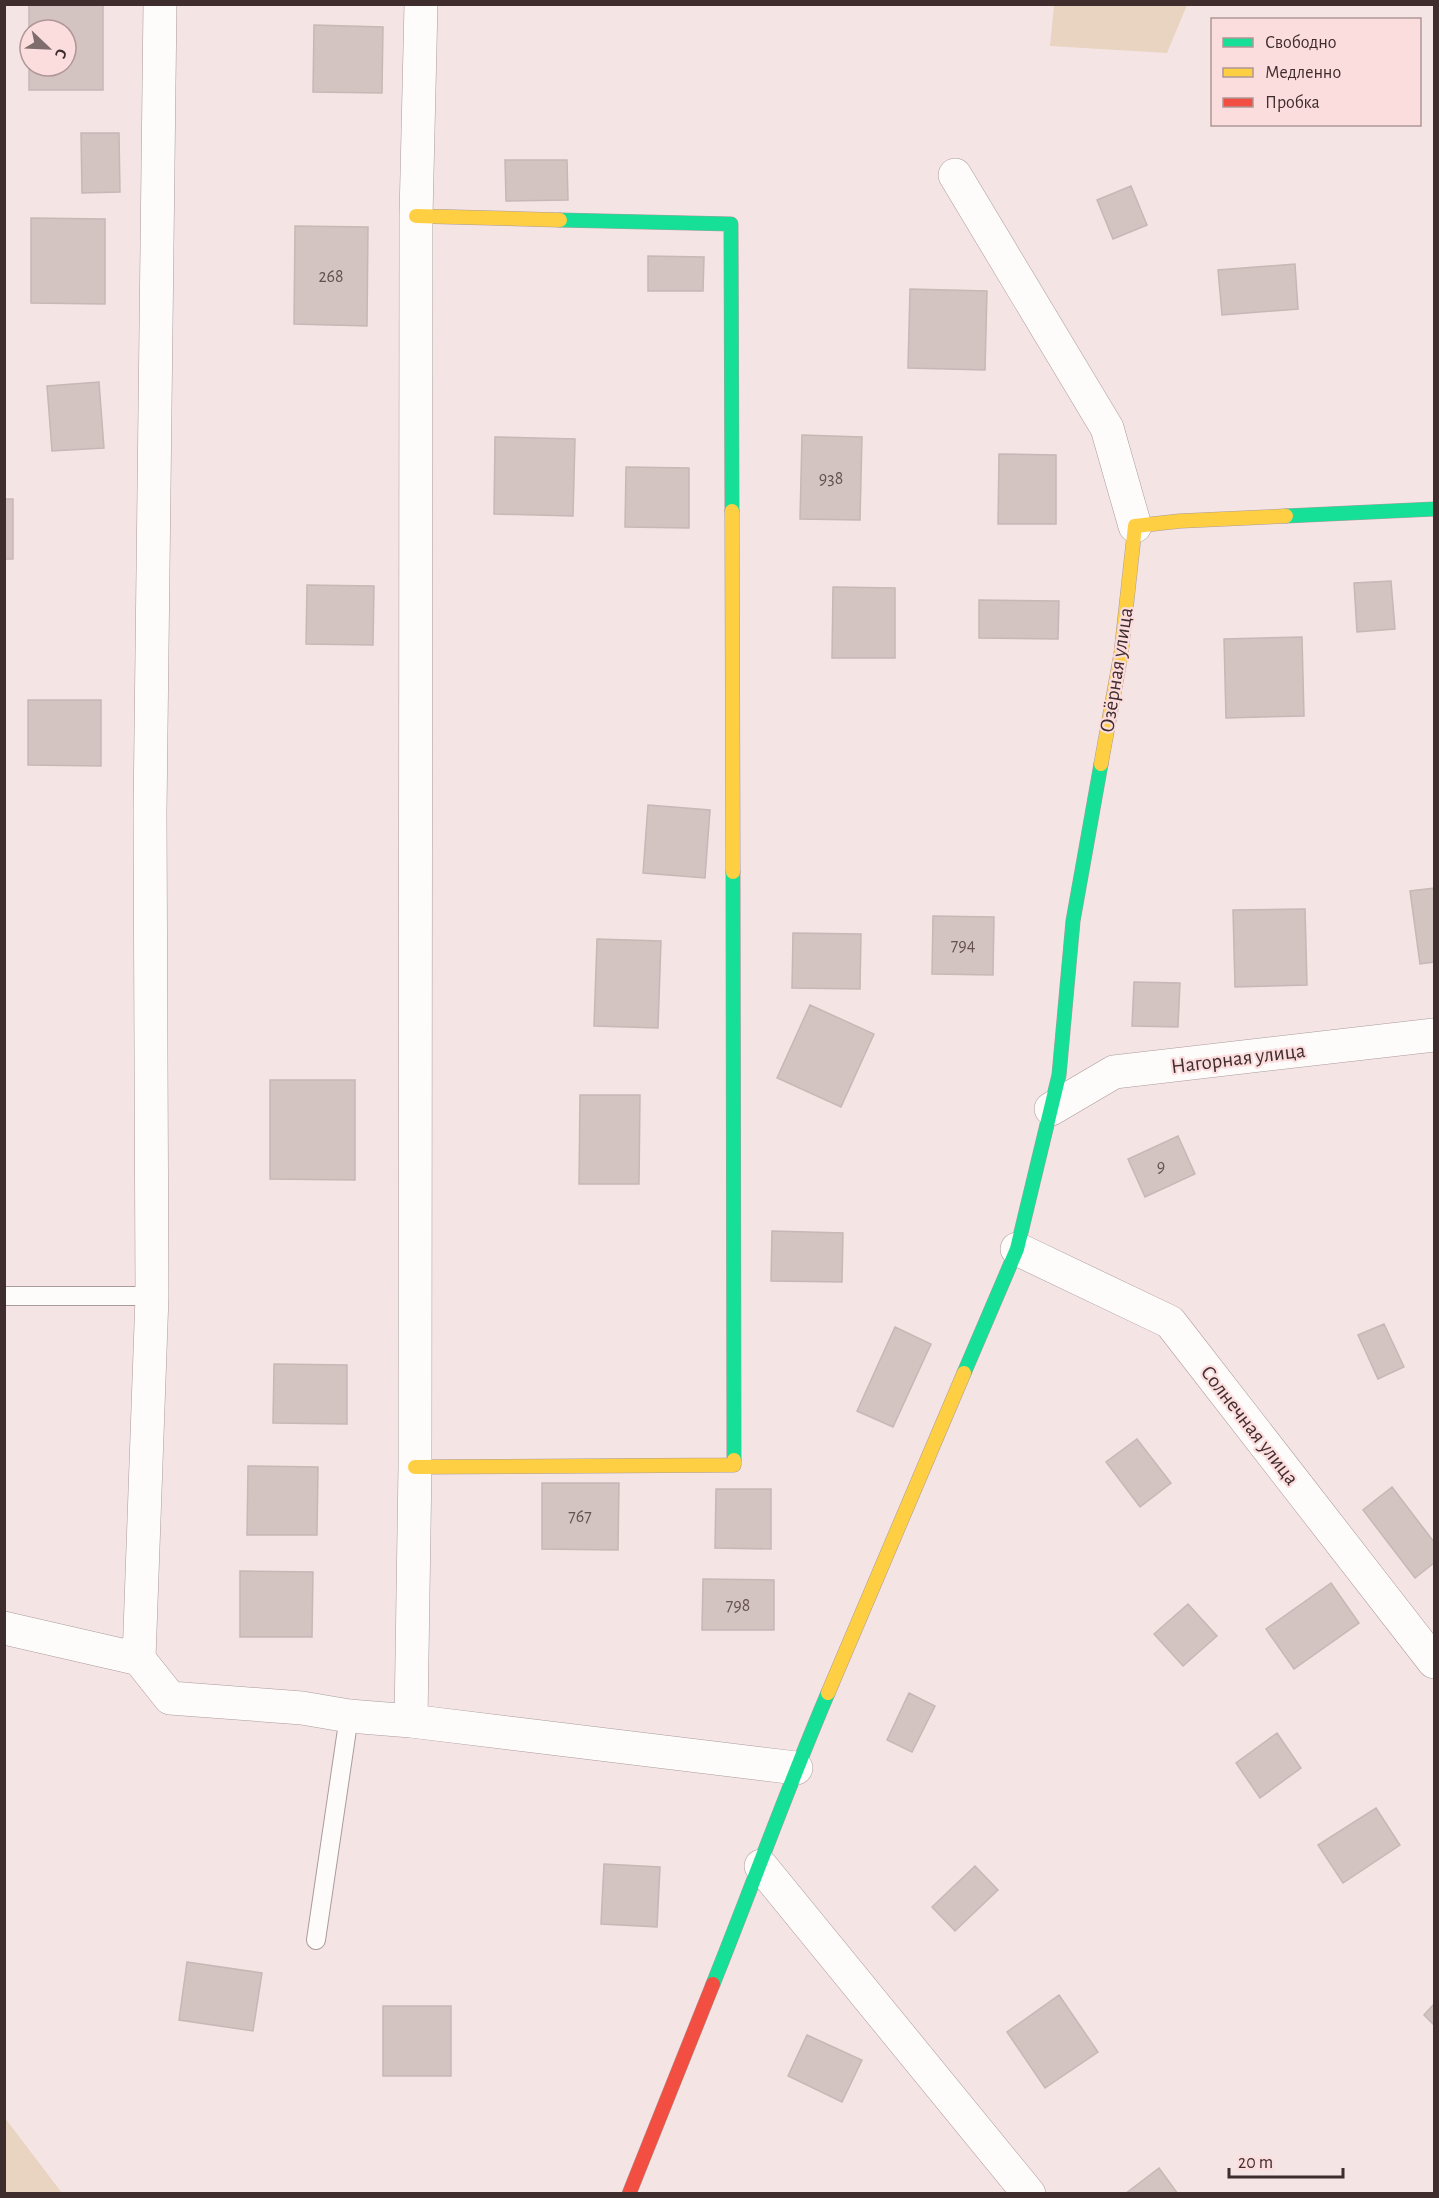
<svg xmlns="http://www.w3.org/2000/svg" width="1439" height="2198" font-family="'Alegreya Sans',sans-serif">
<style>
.green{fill:#e9d4c1}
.building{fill:#d3c3c1;stroke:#c7b7b5;stroke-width:1.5;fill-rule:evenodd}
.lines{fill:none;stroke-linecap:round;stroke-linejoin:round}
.lane-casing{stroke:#ab9b9c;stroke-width:20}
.street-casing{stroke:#ab9b9c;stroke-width:34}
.fast-casing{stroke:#ab9b9c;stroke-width:15}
.slow-casing{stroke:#ab9b9c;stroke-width:15}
.jam-casing{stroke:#ab9b9c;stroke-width:15}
.lane{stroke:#fefbfb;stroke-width:18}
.street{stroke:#fefbfb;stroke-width:33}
.fast{stroke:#16e098;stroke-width:14}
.slow{stroke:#ffcf43;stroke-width:14}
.jam{stroke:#f24e42;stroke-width:14}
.labels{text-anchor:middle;stroke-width:4.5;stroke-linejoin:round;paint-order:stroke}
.number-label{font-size:18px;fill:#645252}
.street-label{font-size:21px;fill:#3f2c2d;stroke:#fcddde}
</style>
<rect width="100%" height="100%" fill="#f5e4e4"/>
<!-- green -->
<path class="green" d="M1054 5V4L1187 5 1167 53 1050 46Z
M4 2118H5L62 2193H5Z"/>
<!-- building -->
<path class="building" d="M29 4H103V90H29ZM30 30H66V66H30Z
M314 25 383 27 382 93 313 92Z
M81 133H119L120 192 82 193Z
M505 160H567L568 200 506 201Z
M1131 186 1147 225 1113 239 1097 200Z
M31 218 105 219V304L31 303Z
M295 226 368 227 367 326 294 324Z
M648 256 704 257 703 291H648Z
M1295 264 1298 309 1222 315 1218 270Z
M910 289 987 291 985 370 908 368Z
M99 382 104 448 52 451 47 386Z
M802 435 862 437 860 520 800 519Z
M495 437 575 439 573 516 494 514Z
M999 454 1056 455V524H998Z
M626 467 689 468V528L625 527Z
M4 499H13V559H4Z
M1391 581 1395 629 1357 632 1354 583Z
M307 585 374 586 373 645 306 644Z
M833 587 895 588V658H832Z
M979 600 1059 601 1058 639 979 638Z
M1302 637 1304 716 1226 718 1224 639Z
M28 700H101V766L28 765Z
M648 805 710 810 705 878 643 873Z
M1434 888V962L1420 964 1410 891Z
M1305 909 1307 985 1235 987 1233 910Z
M933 916 994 917 993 975 932 974Z
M793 933 861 934 860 989 792 988Z
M597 939 661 941 658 1028 594 1026Z
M1134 982 1180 983 1178 1027 1132 1026Z
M810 1005 874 1034 841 1107 777 1078Z
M270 1080H355V1180L270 1179Z
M580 1095H640L639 1184H579Z
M1178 1136 1195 1174 1145 1197 1128 1159Z
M772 1231 843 1233 842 1282 771 1281Z
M1384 1324 1404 1367 1378 1379 1358 1335Z
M895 1327 931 1344 893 1427 857 1411Z
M274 1364 347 1365V1424L273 1423Z
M1137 1439 1171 1483 1140 1507 1106 1462Z
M248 1466 318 1467 317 1535H247Z
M542 1483H619L618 1550 542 1549Z
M1392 1487 1434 1542V1563L1415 1578 1363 1510Z
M716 1489H771V1549L715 1548Z
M240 1571 313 1572 312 1637H240Z
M703 1579 774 1580V1630H702Z
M1331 1583 1359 1623 1294 1669 1266 1629Z
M1188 1604 1217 1636 1183 1666 1154 1634Z
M909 1693 935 1706 912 1752 887 1740Z
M1277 1733 1301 1768 1260 1798 1236 1763Z
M1376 1808 1400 1845 1343 1883 1318 1845Z
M604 1864 660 1867 657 1927 601 1924Z
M975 1866 998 1890 955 1931 932 1907Z
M187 1962 262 1973 253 2031 179 2020Z
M1059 1995 1098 2052 1045 2088 1007 2032Z
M1434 2004V2025L1424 2015Z
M383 2006H451V2076H383Z
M807 2035 862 2060 842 2102 788 2076Z
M1159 2168 1178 2194H1125Z"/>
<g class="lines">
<defs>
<path id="lane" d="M4 1296H152
M316 1940 349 1716"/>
<path id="street" d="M955 175 1107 428 1135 526
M1051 1109 1114 1072 1434 1035
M1017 1249 1170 1322 1434 1662
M4 1628 139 1659 170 1698 302 1708 349 1716 411 1721 796 1768
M139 1659 152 1296 150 813 160 4
M411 1721 415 1467 416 216 421 4
M761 1866 1029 2194"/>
<path id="fast" d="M560 220 731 224 732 511
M1286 516 1434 509
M733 872 734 1460
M964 1373 1017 1249 1059 1075 1073 921 1101 764
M713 1984C752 1887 787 1789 828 1693"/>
<path id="slow" d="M416 216 560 220
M732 511 733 872
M1101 764 1121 654 1135 526 1180 521 1286 516
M415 1467 734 1465V1460
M828 1693 964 1373"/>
<path id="jam" d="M629 2194 713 1984"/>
</defs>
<!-- lane casing -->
<use href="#lane" class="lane-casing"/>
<!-- street casing -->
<use href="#street" class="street-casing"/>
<!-- fast casing -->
<use href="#fast" class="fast-casing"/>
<!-- slow casing -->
<use href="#slow" class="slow-casing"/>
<!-- jam casing -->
<use href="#jam" class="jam-casing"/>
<!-- lane -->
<use href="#lane" class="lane"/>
<!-- street -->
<use href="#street" class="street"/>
<!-- fast -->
<use href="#fast" class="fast"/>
<!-- slow -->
<use href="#slow" class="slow"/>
<!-- jam -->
<use href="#jam" class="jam"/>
</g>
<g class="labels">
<!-- number labels -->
<g class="number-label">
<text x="331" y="282">268</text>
<text x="831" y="484">938</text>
<text x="963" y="951">794</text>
<text x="1161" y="1172">9</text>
<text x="580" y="1522">767</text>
<text x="738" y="1611">798</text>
</g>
<!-- street labels -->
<g class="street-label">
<text transform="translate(1116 670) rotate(-81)" y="7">Озёрная улица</text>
<text transform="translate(1238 1058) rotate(-7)" y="7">Нагорная улица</text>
<text transform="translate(1250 1425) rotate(52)" y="7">Солнечная улица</text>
</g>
</g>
<!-- border -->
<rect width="1439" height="2198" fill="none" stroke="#3f2c2d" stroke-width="12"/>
<!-- legend -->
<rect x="1211" y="18" width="210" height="108" fill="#fcddde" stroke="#b09697" stroke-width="1.5"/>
<rect x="1223" y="38" width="30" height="9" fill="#16e098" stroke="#b09697" stroke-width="1.5"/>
<text x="1265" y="48" font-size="18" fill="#3f2c2d">Свободно</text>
<rect x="1223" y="68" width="30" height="9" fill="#ffcf43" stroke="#b09697" stroke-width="1.5"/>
<text x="1265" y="78" font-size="18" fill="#3f2c2d">Медленно</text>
<rect x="1223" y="98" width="30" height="9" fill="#f24e42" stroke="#b09697" stroke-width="1.5"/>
<text x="1265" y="108" font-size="18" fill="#3f2c2d">Пробка</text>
<!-- north arrow -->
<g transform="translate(48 48) rotate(113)"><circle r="28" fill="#fcddde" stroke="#b09697" stroke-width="1.5"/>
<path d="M0-4.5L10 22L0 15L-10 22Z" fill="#7f6c6d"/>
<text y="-9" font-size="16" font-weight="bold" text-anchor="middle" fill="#3f2c2d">С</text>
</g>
<!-- scale -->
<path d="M1229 2168v9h114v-9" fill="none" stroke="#3f2c2d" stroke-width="3"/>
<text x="1238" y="2168" font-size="18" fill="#3f2c2d" stroke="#fcddde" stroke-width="4.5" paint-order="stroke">20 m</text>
</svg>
